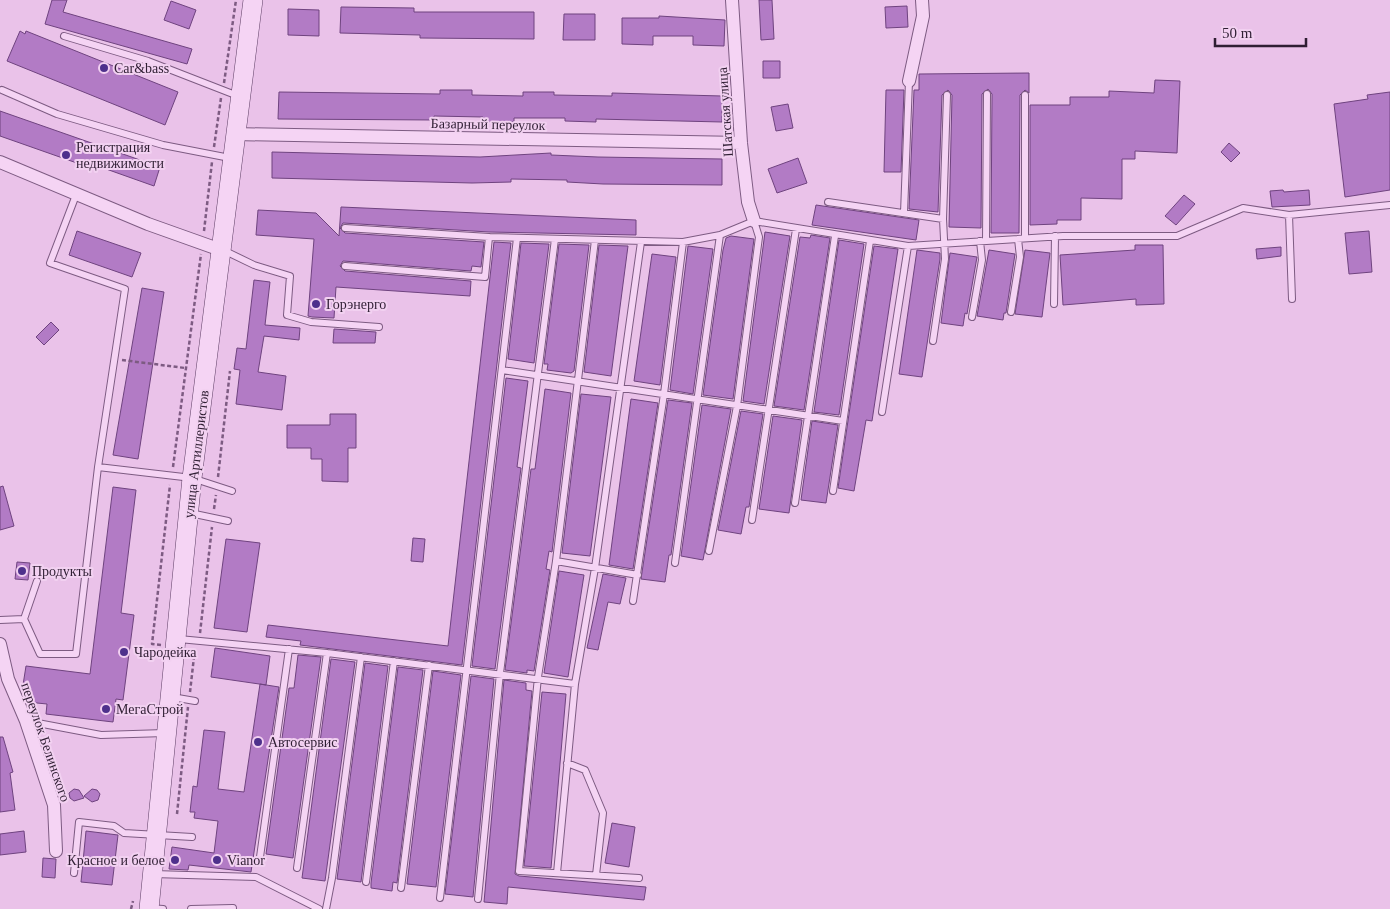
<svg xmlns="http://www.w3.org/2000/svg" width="1390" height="909" font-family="Georgia,serif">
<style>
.building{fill:#b27bc5;stroke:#6f437f}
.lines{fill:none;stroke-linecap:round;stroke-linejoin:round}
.lane-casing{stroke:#7d5b82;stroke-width:8}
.street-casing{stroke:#7d5b82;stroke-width:14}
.secondary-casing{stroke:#5d3e64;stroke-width:20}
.path{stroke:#7d5b82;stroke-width:2.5;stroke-dasharray:4 2.5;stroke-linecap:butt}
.lane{stroke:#f5d4f4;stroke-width:6}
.street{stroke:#f5d4f4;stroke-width:12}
.secondary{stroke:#f5d4f4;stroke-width:19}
.poi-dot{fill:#4e308c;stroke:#f2d1f1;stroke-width:2}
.labels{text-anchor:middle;stroke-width:4;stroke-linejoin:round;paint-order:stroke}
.poi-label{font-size:14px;fill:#2f1e33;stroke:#f2d1f1;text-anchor:start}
.street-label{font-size:14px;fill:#2f1e33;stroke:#f2d1f1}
</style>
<rect width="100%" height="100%" fill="#eac2e9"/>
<!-- building -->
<path class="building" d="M52 0H67L63 12 192 49 187 64 45 24Z
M759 0H772L774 39 761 40Z
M171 1 196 10 189 29 164 20Z
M907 6 908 27 886 28 885 7Z
M341 7 414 8V12H534V39L420 38V35L340 33Z
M288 9 319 10V36L288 35Z
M564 14H595V40H563Z
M659 16 725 20 724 46 693 45V36H653V45L622 44V18H659Z
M20 31 25 34 26 31 178 92 165 125 7 61Z
M763 61H780V78H763Z
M1029 73V93L1025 90 1020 95 1019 233H991L992 94 988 89 982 94 981 228 949 227 952 95 948 90 942 95 938 212 909 209 914 90H919V74Z
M1155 80 1180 81 1177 153 1135 151V159H1122V199L1081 198V220H1057V224L1030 225V105H1070V97H1109V91L1154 93Z
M440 90H472V95L523 96V92H554V95L612 96V93L722 96V122L596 119V122L565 121V118H514V122H483V117L434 116V120L278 119 279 92 440 94Z
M886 90H904L901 172H884Z
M1390 92V190L1345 197 1334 104 1368 99 1367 95Z
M788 104 793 128 776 131 771 107Z
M0 111 160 167 154 186 92 164 91 168 0 136Z
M1229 143 1240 153 1231 162 1221 152Z
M272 152 480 157 551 153V155L598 157 722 159V185L603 184 567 182V180L511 179V182L472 183 272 178Z
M798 158 807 183 777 193 768 169Z
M1283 190 1284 192 1309 190 1310 205 1272 207 1270 191Z
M1184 195 1195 204 1176 225 1165 216Z
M816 205 919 220 916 240 812 225Z
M341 207 636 220V235L489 232 343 223 340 228 345 233 484 242 481 267 472 266 471 271 343 261 340 266 345 271 471 281 470 296 336 287 334 318 312 317 308 316 314 239 256 235 258 210 316 213 339 236Z
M77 231 141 253 132 277 69 255Z
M1369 231 1372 272 1349 274 1345 233Z
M765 232 790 236 764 404 743 401Z
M811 235 830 238 804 410 774 406 800 237 810 238Z
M731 236 754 239 733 399 703 395 723 250 726 238Z
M839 240 864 244 839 415 814 412Z
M494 242 511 243 462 665 300 645 301 641 266 637 268 625 448 646Z
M521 243 549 244 534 363 508 359Z
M559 244 589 245 574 371 571 373 547 370 548 364H544Z
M599 245 628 246 611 376 584 372Z
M1135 245H1163L1164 304 1136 305V299L1063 305 1060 255 1135 250Z
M688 246 713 249 693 394 670 390Z
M874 246 898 249 872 421 866 420 854 491 838 488Z
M1281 247V256L1257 259 1256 249Z
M917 250 940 253V259L922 377 899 374Z
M989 250 1015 254 1006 313H1004L1003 320 977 316Z
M1025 250 1050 253 1042 317 1015 314Z
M950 253 977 257 967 314 965 313 963 326 941 323Z
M652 254 676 257 660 385 634 381Z
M254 280 270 282 265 325 300 328 299 340 264 336 258 372 286 376 282 410 236 404 240 370 234 369 237 348 246 349Z
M142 288 164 292 138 459 113 455Z
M51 322 59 330 44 345 36 337Z
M334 329 376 332 375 343H333Z
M506 378 528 381 517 467 521 468 495 669 472 666Z
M545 389 571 393 552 552 549 551 546 569 550 570 534 671 527 670V673L505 670 531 469H535Z
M581 394 611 397 590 556 562 553Z
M631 399 658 403 633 569 609 565Z
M668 400 692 403 671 555H669L665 582 641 579Z
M702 405 731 409 703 560 681 556Z
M741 411 763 414 749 507H746L741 534 718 530Z
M330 414H356V448H348V482L322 481V459H311V448H287V425H330Z
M773 416 802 420 789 513 759 509Z
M812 421 838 425 826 503 801 500Z
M3 486 14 526 0 530V487Z
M113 487 136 490 121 613 134 615 123 700 116 699 113 722 46 714 47 704 27 702 29 686 23 685 26 666 90 674Z
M413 538 425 539 423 562 411 561Z
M226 539 260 543 247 632 214 628Z
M17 562 30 563 28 580 15 579Z
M559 571 584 575 568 677 544 673Z
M603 574 626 578 620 604 608 602 598 650 587 648Z
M215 648 270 656 266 685 211 677Z
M298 655 321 657 293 858 266 854 289 688H294Z
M331 659 355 662 325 881 302 878Z
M365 663 388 666 361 882 337 879Z
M398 667 423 670 397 883 393 882 392 891 371 888V883Z
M433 671 461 675 436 887 407 884Z
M471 676 494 679 473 897 445 894Z
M504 680 526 683V690L532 691 515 874 519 876 646 887 644 900 508 887 507 904 484 902Z
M260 684 279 687 251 872 189 865 188 870 169 869 172 847 214 853 218 821 194 818 195 812H190L193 786 197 787 204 730 225 732 218 789 244 792Z
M542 692 566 694 551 868 524 866Z
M0 737H3L13 772 10 773 15 810 0 812Z
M74 789 79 790 84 798 74 801 70 798 69 793Z
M92 789 97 790 100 794 98 800 92 802 84 796Z
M612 823 635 827 629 867 605 863Z
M24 831 26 852 0 855V834Z
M86 831 118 835 112 885 81 882Z
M43 858 56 859 55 878 42 877Z"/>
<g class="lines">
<defs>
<path id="lane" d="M64 36 148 61 238 96
M2 90 57 114 163 145 230 158
M828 202 943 219
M904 213 909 81
M1289 215 1292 299
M345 228 489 237 683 242 720 235 754 221 908 246 1063 236H1177L1243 208 1289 215 1390 205
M1025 238V95
M595 240 556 561 538 677 519 871 639 878
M986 241 987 94
M223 250 254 265 290 276 287 315 311 322 379 327
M345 266 485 277 489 237
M1054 304 1055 236
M1011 312 1020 257 1018 239
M972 317 982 260 980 241
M933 341 945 259 943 219 947 95
M502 370 843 421
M882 412 908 246
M98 467 192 478 232 491
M833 491 870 241
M795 503 835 236
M190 513 228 521
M752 520 796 229
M709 551 737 406 759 237 754 221
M556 561 638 575
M675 563 720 235
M633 601 664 394 683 242
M24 619 40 654H76L98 467 125 289 50 263 76 195
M0 620 24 619 37 581
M179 639 327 653 575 684
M172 697 195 701
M27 721 101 735 165 733
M567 763 585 770 603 813 596 875
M260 857 289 649
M297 868 327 653
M74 873 79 822 114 826 124 833 192 837
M557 873 575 684 595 568 641 242
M153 874 256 877 319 909
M366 882 394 661
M401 888 429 665
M440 898 517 238
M478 899 500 673 555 239
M150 908 163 909
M191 909 233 908
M326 909 332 878 361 657"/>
<path id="street" d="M732 0 741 143 748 202 754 221
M909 81 923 16 922 0
M234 134 741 143
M0 162 148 224 221 250
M0 644 8 679 26 721 54 805 56 851"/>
<path id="secondary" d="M149 909 192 478 253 0"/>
</defs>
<!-- lane casing -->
<use href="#lane" class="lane-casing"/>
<!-- street casing -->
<use href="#street" class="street-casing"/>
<!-- secondary casing -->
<use href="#secondary" class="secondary-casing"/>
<!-- path -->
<path class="path" d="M224 83 236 0
M214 147 221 98
M204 231 212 162
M122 360 185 368
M173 467 201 254
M218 477 230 371
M214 509 216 495
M200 633 212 527
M161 645 152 644 170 485
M190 692 195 648
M177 814 188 707
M131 909 133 901"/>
<!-- lane -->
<use href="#lane" class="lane"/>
<!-- street -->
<use href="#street" class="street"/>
<!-- secondary -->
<use href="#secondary" class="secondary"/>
</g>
<!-- markers -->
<g class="poi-dot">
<circle cx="104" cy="68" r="5"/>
<circle cx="66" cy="155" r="5"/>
<circle cx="316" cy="304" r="5"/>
<circle cx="22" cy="571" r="5"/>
<circle cx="124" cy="652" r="5"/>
<circle cx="106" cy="709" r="5"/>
<circle cx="258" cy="742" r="5"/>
<circle cx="175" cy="860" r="5"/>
<circle cx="217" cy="860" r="5"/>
</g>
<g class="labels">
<!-- poi labels -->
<g class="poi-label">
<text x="114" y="73">Car&amp;bass</text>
<text x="76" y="152">Регистрация<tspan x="76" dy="16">недвижимости</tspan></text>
<text x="326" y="309">Горэнерго</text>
<text x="32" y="576">Продукты</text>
<text x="134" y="657">Чародейка</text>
<text x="116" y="714">МегаСтрой</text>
<text x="268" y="747">Автосервис</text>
<text x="165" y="865" text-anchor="end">Красное и белое</text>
<text x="227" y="865">Vianor</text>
</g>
<!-- street labels -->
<g class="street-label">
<text transform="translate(725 112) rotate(-94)" y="5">Шатская улица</text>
<text transform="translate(488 124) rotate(1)" y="5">Базарный переулок</text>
<text transform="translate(196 454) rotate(-83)" y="5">улица Артиллеристов</text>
<text transform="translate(46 742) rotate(71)" y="5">переулок Белинского</text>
</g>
</g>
<!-- scale -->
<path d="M1215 38v8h91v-8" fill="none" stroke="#2f1e33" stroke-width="2.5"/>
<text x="1222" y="38" font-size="15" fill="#2f1e33" stroke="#f2d1f1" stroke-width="4" paint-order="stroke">50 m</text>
</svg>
